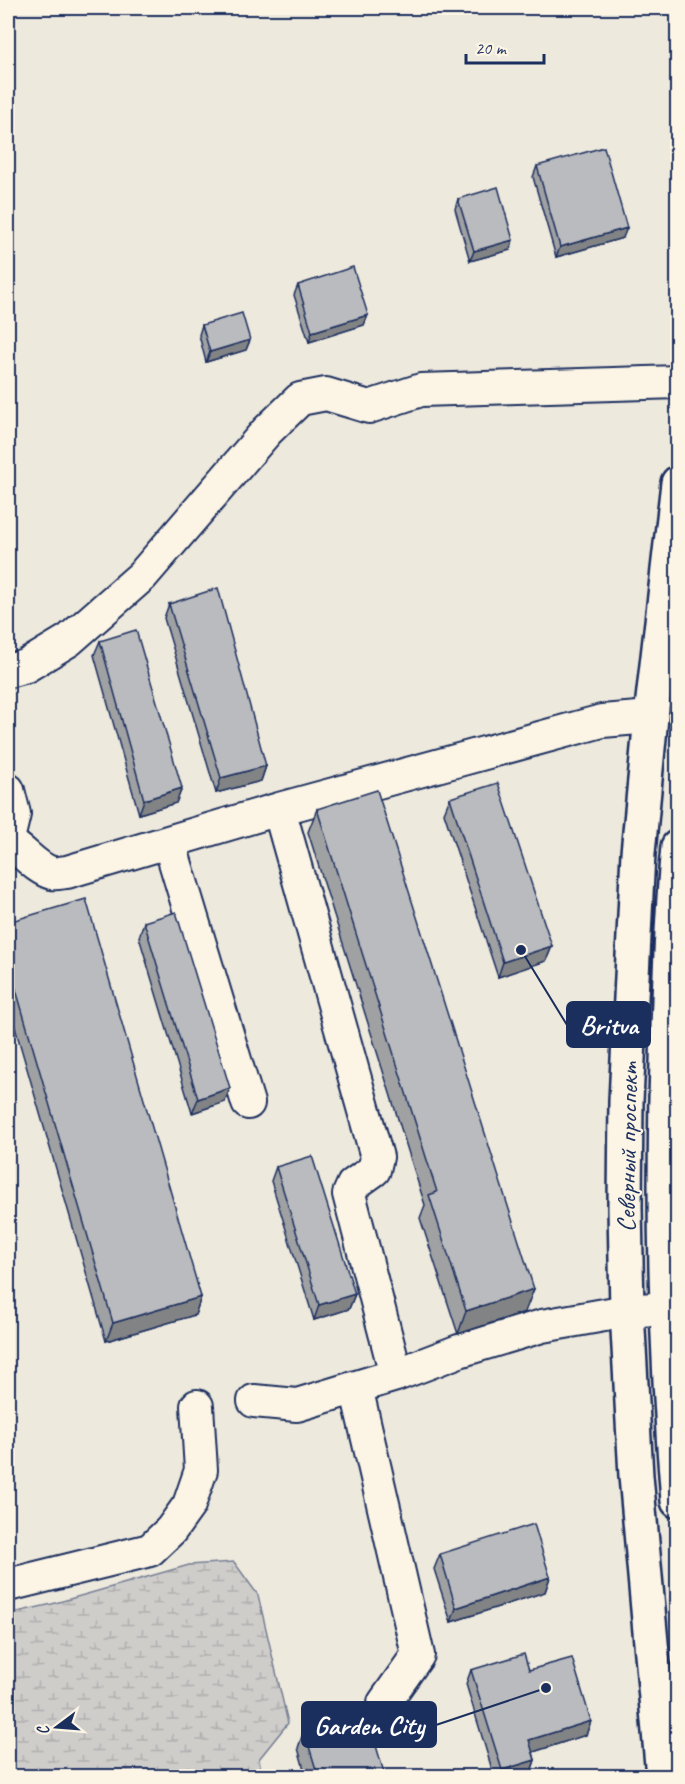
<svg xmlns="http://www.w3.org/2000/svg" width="685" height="1784" font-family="Caveat,sans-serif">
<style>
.wetland{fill:url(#wetland-marsh);stroke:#757e94;stroke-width:1.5}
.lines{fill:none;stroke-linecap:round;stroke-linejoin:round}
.minor-casing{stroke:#1b2f5e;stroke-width:36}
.major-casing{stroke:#1b2f5e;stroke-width:38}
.minor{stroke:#fcf5e5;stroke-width:32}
.major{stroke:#fcf5e5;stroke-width:33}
.wall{fill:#a0a1a3;stroke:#1b2f5e;stroke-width:1.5}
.shaded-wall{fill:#828385;stroke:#1b2f5e;stroke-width:1.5}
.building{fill:#babbbe;stroke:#1b2f5e;stroke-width:1.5}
.labels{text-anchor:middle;stroke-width:4.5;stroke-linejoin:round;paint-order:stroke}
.street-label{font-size:26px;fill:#1b2f5e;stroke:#fcf5e5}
.leader{fill:none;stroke:#1b2f5e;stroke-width:2}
.callout-dot{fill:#1b2f5e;stroke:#fcf5e5;stroke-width:2}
.callout{fill:#1b2f5e;stroke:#1b2f5e;stroke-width:2}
.callout-label{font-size:27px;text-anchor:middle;font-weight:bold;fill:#fff}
</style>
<defs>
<pattern id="wetland-marsh" width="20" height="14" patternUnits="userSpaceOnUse" patternTransform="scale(1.5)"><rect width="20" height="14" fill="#cfcdca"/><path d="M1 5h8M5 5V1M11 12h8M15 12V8" fill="none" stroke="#b1b0b0"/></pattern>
</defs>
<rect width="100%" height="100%" fill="#eee9dd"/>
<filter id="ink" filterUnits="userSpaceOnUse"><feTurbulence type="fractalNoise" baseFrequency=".0167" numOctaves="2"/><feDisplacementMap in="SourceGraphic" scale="12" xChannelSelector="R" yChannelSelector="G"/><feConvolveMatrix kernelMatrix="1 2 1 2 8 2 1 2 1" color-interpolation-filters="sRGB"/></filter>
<g filter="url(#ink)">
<!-- wetland -->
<path class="wetland" d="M234 1562 258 1595 288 1723 259 1759 262 1776H8V1614L52 1604 189 1565Z"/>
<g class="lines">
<defs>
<path id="minor" d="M8 671 26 666 69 640 142 576 267 431 300 399 326 394 369 407 421 390 678 382
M8 790 14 814 8 839
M279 809 377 1157 374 1170 353 1185 349 1194 396 1375
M8 842C23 850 36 869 52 873 57 874 63 872 67 872L279 809 602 721 651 717
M169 842 248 1103
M356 1387 418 1655 384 1703
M254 1401 297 1405 396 1375 459 1351 542 1326 627 1311 667 1308
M8 1585 150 1550 171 1530 189 1505 201 1470 197 1406"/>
<path id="major" d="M678 847C672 908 670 968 668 1029 662 1186 665 1344 678 1501
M663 1776 636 1476 627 1311 625 1207 626 1101 638 853 651 717 678 483"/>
</defs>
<!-- minor casing -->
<use href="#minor" class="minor-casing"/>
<!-- major casing -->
<use href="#major" class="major-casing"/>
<!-- minor -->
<use href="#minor" class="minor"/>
<!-- major -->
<use href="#major" class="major"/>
</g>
<!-- wall -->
<path class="wall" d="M537 166 623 238 556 257 533 177Z
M458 199 510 250 470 261 455 209Z
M298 285 368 315 364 325 309 342 294 295Z
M202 325 250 340 246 350 206 362 199 335Z
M169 604 266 766 261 781 216 793 164 618Z
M100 641 182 788 176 803 139 814 94 655Z
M450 798 552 946 546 961 498 977 444 813Z
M317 809 525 1312 458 1334 420 1218 425 1205 308 832Z
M8 922 201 1297 195 1315 106 1341 8 1003Z
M144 922 225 1102 192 1113 139 937Z
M276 1167 355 1294 349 1309 314 1320 271 1181Z
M440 1554 550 1577 545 1592 451 1622 434 1569Z
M471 1670H529L591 1721 586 1735 533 1752 535 1760 530 1775 524 1776H494L466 1684Z
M304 1730 385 1776H306L298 1748Z"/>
<!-- shaded-wall -->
<path class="shaded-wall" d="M627 228 623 238 556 257 560 247Z
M513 240 510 250 470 261 474 251Z
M368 315 364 325 309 342 312 332Z
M250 340 246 350 206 362 210 352Z
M266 766 261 781 216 793 221 778Z
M182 788 176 803 139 814 144 800Z
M552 946 546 961 498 977 503 962Z
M230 1088 225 1102 192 1113 198 1099Z
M534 1289 525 1312 458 1334 466 1311Z
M355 1294 349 1309 314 1320 319 1305Z
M201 1297 195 1315 106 1341 113 1323Z
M550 1577 545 1592 451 1622 456 1608Z
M591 1721 586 1735 524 1755 529 1740Z
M535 1760 530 1775 524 1776H500L502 1770Z"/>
<!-- building -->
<path class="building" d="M604 147 627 228 560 247 537 166Z
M498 187 513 240 474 251 458 199Z
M353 267 368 315 312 332 298 285Z
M242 313 250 340 210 352 202 325Z
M218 588 266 766 221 778 169 604Z
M136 630 182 788 144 800 100 641Z
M498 783 552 946 503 962 450 798Z
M377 790 534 1289 466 1311 429 1195 437 1192 317 809Z
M86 899 201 1297 113 1323 8 962V922Z
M176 912 230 1088 198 1099 144 922Z
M312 1156 355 1294 319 1305 276 1167Z
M534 1524 550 1577 456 1608 440 1554Z
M524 1654 529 1670 572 1658 591 1721 529 1740 535 1760 502 1770 471 1670Z
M366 1712 385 1776H318L304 1730Z"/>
</g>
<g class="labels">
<!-- street labels -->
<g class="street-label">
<text transform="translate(627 1147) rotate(-89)" y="9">Северный проспект</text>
</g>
</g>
<!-- callouts -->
<path class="leader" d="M521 950L567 1025M546 1688L436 1725"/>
<g class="callout-dot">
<circle cx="521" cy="950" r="6"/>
<circle cx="546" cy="1688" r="6"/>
</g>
<g class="callout">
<rect x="567" y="1002" width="83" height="45" rx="6"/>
<rect x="302" y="1702" width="134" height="45" rx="6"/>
</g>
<g class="callout-label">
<text x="609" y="1034">Britva</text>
<text x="369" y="1734">Garden City</text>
</g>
<!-- margin -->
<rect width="685" height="1784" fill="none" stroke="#fcf5e5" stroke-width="30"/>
<rect x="15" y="15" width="655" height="1754" fill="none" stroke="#1b2f5e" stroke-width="2" filter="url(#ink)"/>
<!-- north arrow -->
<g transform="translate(57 1727) rotate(254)" stroke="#fcf5e5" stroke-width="4.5" paint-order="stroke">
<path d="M0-4.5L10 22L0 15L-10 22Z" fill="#1b2f5e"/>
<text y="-9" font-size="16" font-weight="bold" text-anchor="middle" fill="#1b2f5e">С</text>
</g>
<!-- scale -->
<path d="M466 54v9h78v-9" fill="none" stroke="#1b2f5e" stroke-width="3"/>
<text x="475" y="54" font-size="18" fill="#1b2f5e" stroke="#fcf5e5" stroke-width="4.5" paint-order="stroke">20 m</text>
</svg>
